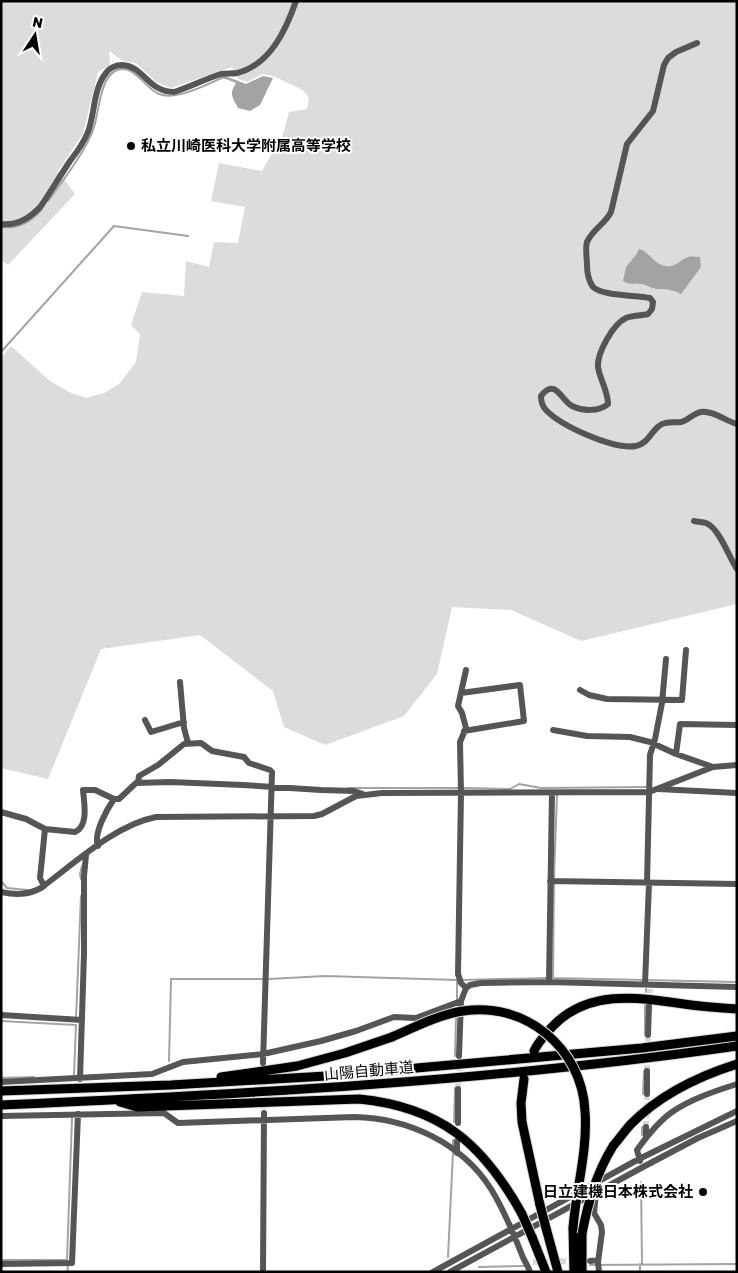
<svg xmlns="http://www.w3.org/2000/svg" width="738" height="1273" font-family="Rubik,'Noto Sans JP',sans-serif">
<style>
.green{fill:#dcdcdc}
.water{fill:#a3a3a3}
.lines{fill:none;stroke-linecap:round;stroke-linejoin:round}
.stream{stroke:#a3a3a3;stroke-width:2}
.minor-tunnel{stroke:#d9d9d9;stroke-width:6;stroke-dasharray:6 3;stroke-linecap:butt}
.highway-casing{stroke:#dbdbdb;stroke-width:11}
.minor{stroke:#555;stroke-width:6}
.highway{stroke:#000;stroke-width:9}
.highway-bridge-casing{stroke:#dbdbdb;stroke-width:11;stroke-linecap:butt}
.highway-bridge{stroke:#000;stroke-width:9}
.poi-dot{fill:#000;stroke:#fff;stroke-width:2}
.labels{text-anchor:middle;stroke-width:4;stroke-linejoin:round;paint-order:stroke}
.poi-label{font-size:15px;font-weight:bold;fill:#000;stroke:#fff;text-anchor:start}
.street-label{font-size:15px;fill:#000;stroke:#fff}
</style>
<rect width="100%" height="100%" fill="#fff"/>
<!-- green -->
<path class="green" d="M1 1H737V604L581 641 511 610 452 607 437 674 404 716 325 745 284 727 273 691 200 635 101 649 48 779 1 768V358L11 346 50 381 69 392 86 398 104 393 119 384 136 362 140 334 131 325 142 292 184 296 186 261 209 267 214 242 238 243 245 207 211 201 219 163 262 171 283 134 289 112 307 109 309 98 303 90 273 76 262 74 247 82 238 79 232 67 171 88 156 82 136 63 123 61 109 51 110 65 98 72 83 134 58 171 75 194 8 265 1 260Z"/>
<!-- water -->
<path class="water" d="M225 76 246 84 263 76 273 78 260 105 250 111 238 108C232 97 229 94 236 83L226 79H224L223 77Z
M639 249C649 251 654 265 666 266 675 268 680 260 688 257 692 256 696 257 700 257L701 267 681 294C673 290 667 289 658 289 652 289 648 285 642 284 635 282 630 286 623 281L626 267 636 255Z"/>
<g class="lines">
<!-- stream -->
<path class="stream" d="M48 201C62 182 88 148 94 127 99 112 100 79 115 71 133 61 145 89 159 94 177 101 207 84 224 77
M1 227C18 229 32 221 42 209
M1 352 114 226 188 236
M348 788H458
M463 788 510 789 519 784 541 788 647 787
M81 879 80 874 82 866
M1 881 7 888 27 890
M552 978 737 982
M553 978 554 877 557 795
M462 980 547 978
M646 992V989
M457 999V980
M76 1019 81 896
M1 1021 76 1025 74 1075
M645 1035V1004
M455 1056 456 1018
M169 1061 171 979H269L325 976 457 980
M1 1078 34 1077
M643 1094 644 1071
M454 1122 455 1088
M642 1135V1127
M453 1147V1140
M641 1182 642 1264
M448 1257 453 1152
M1 1260H67
M640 1264V1272
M590 1265 737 1264
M479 1267 524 1266
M68 1272 67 1260 72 1118"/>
<!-- minor-tunnel -->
<path class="minor-tunnel" d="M649 1002 650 989
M647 1071 648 1035
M263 1076 264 1113
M458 1089 459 1060
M646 1127 647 1094
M533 1262 576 1261"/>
<defs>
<path id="highway" d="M534 1051C538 1042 546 1034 552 1027 589 987 643 998 691 1005 706 1007 721 1008 737 1009
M221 1077 297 1066 345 1053 392 1037
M524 1079 521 1103 522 1122 540 1205
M1 1091 171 1085 326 1076 642 1048 737 1036
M120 1102 137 1107 359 1099C441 1107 483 1144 522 1214
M1 1105C247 1094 493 1081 737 1046
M613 1146C619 1139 624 1132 630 1125 658 1096 699 1076 737 1064
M546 1228 558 1272
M573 1228 574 1272
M532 1237 546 1272
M582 1272V1234"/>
</defs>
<!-- highway casing -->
<use href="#highway" class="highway-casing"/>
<!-- minor -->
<path class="minor" d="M697 43 676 52 668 58 664 65 653 111 627 144 611 212C606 223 592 230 587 242 585 248 587 258 587 265 587 273 588 280 593 287 602 296 636 295 650 298L653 302 652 309 648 314C641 316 632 315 626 318 613 324 597 353 598 367 600 380 608 391 608 404 599 412 582 411 572 406 561 400 555 377 541 396 541 401 542 406 546 410 561 426 614 450 636 446 647 444 651 432 659 426 664 421 674 423 681 422 688 420 694 413 701 412 712 410 726 421 737 424
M1 224C17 226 31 217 41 206 51 191 60 176 70 161 77 152 84 142 88 132 95 114 93 89 106 73 109 68 116 65 122 65 144 66 148 92 174 92 190 87 205 79 221 74 226 73 232 74 237 73 270 65 286 30 296 1
M694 521C698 522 703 522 706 523 719 528 729 557 737 569
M180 682 184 728 188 743
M580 690 589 695 607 699 682 700 686 650
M461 693 520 685 524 721 464 731
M145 720 151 732 184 722
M553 730 587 736 630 737 650 742 676 754 713 767
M676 754 680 724 737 725
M138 782 139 776 158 765 184 744 201 743 212 751 244 757 249 763 270 770 272 772 263 1063
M658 789 737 793
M1 812 26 819 45 829 75 832C89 826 84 802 83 790H95L114 799
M98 846C93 834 107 809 114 799H119L136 783 170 782 243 785 321 790 354 791 363 794
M550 881 737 884
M647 883 650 755 655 739 662 703 666 659
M44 886 40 878 45 829
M1 892C16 895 28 895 41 888 75 863 115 825 156 817L314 816 322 814 356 796 382 793 649 792 713 767 737 765
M549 982 552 793
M645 984 649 883
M466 988 461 983 458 974 461 793 460 742 466 728 462 713 458 706 466 670
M1 1015 82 1020
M648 1035 649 1006
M459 1056 461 1001
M80 1079 84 954V876L86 855
M1 1082 152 1074 183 1062 263 1054 321 1041 356 1031 394 1017 416 1018 461 1001 466 988 470 985 481 983 549 982 737 987
M647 1094V1071
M1 1116 164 1113 178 1123 354 1117C408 1118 462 1143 491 1189 504 1210 513 1232 522 1255 524 1261 528 1265 530 1272
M458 1123V1089
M646 1127V1137
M457 1153V1141
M640 1161 637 1150C647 1136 658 1122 672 1112 691 1099 715 1091 737 1084
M596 1193 594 1213 601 1225 602 1232 598 1262 599 1272
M590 1261 598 1260
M1 1264 72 1263 78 1114
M263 1272 264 1113
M433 1272 639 1159 737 1111
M450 1272 643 1167 698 1138 737 1121"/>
<!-- highway -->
<use href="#highway" class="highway"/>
<defs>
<path id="highway-bridge" d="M392 1037C415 1027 438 1015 463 1011 525 1001 582 1048 585 1111 588 1150 576 1190 573 1228
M540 1205 546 1228
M522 1214 532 1237
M582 1234C588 1202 596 1174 613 1146"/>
</defs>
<!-- highway-bridge casing -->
<use href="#highway-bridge" class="highway-bridge-casing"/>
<!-- highway-bridge -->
<use href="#highway-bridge" class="highway-bridge"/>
</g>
<!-- markers -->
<g class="poi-dot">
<circle cx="131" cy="146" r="5"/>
<circle cx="703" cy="1192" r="5"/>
</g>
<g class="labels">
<!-- poi labels -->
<g class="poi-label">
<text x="141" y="151">私立川崎医科大学附属高等学校</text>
<text x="693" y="1197" text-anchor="end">日立建機日本株式会社</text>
</g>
<!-- street labels -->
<g class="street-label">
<text transform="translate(369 1071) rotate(-5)" y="5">山陽自動車道</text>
</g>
</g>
<!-- border -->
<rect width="738" height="1273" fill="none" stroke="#000000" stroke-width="5"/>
<!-- north arrow -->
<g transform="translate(35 35) rotate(12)" stroke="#ffffff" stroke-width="4" paint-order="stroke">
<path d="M0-4L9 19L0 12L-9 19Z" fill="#000000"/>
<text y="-8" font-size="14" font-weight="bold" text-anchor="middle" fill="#000000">N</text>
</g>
</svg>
